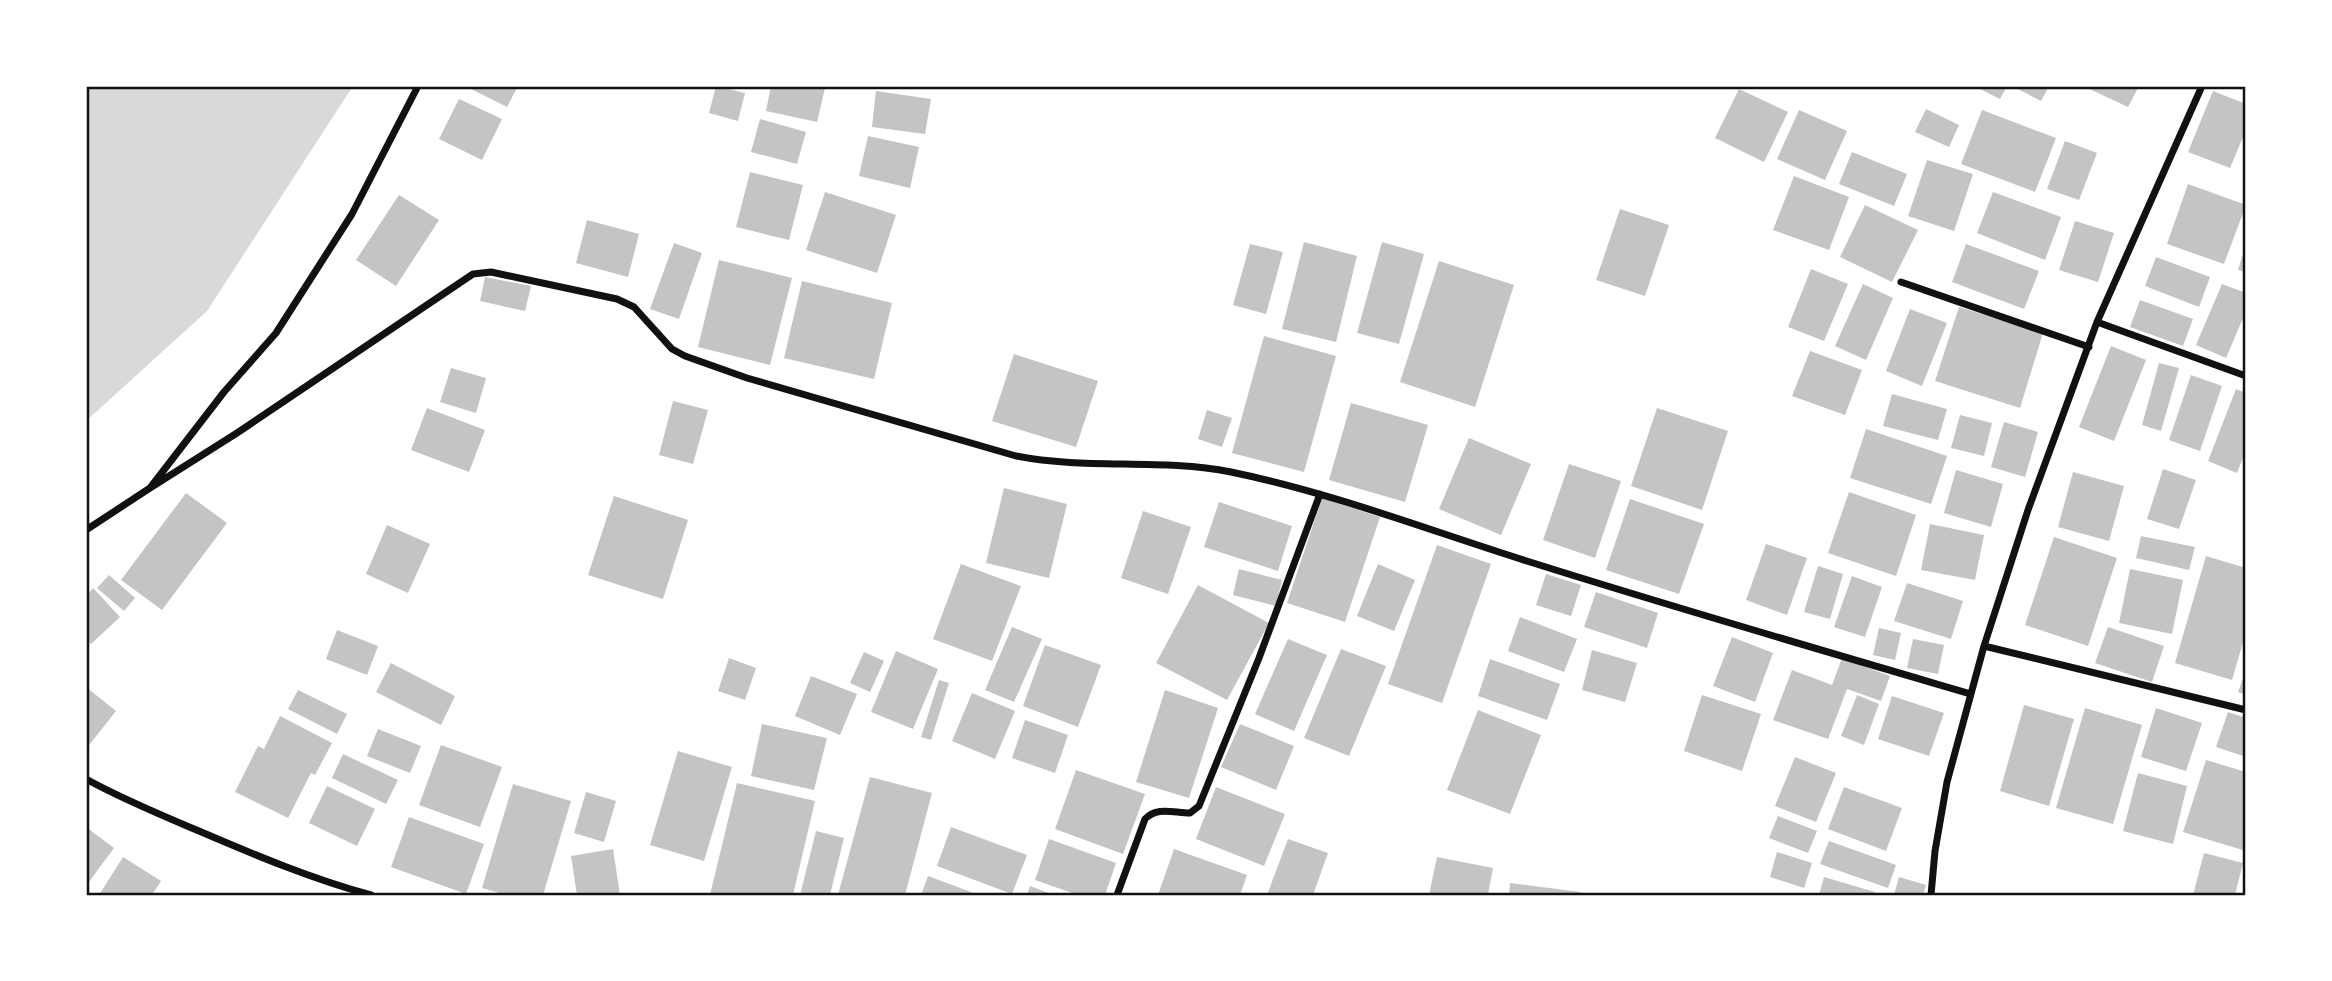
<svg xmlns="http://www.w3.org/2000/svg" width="2332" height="981" font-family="Rubik,sans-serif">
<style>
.water{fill:#d9d9d9}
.building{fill:#c4c4c4}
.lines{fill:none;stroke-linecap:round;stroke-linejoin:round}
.minor{stroke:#111;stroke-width:7}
.neatline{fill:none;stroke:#111;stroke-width:2.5}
</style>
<rect width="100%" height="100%" fill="#fff"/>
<!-- water -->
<path class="water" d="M90 86H353L207 311 86 421V91Z"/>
<!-- building -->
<path class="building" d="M465 86H518L507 107Z
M716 86 745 93 738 121 709 113Z
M771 86H816L825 88 817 122 766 111Z
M1982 86H2007L2000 99 1980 89Z
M2012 86H2049L2041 101Z
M2083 86H2139L2128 107Z
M1739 89 1788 112 1764 162 1715 138Z
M876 91 931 99 925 134 872 127Z
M2213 91 2246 104V130L2230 168 2188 152Z
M459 99 502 119 482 160 439 139Z
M1926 109 1959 125 1949 147 1915 132Z
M1799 110 1847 131 1825 180 1777 159Z
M1982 110 2056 138 2035 192 1961 164Z
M760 119 806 132 797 164 751 152Z
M868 136 919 147 910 188 859 176Z
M2065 141 2097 153 2079 200 2047 189Z
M1852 152 1907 174 1894 206 1839 184Z
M1927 160 1973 174 1954 231 1908 216Z
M750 172 803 185 789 240 736 227Z
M1794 176 1849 197 1829 250 1773 230Z
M2188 184 2246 205 2224 264 2167 244Z
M825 192 896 215 877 273 806 250Z
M1993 192 2061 217 2045 260 1977 233Z
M399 195 439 220 396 286 356 260Z
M1865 205 1918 230 1892 282 1840 257Z
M1620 209 1669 225 1645 296 1596 280Z
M587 220 639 234 628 277 576 263Z
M2075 221 2114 233 2098 282 2059 270Z
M1304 242 1357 256 1336 342 1282 329Z
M1382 242 1424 254 1399 344 1357 333Z
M674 243 702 253 679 319 650 309Z
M1250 244 1283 252 1266 314 1233 305Z
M1966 244 2039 271 2024 309 1952 282Z
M2246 244V272L2238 270Z
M2156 257 2210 277 2199 307 2145 286Z
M719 260 792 278 770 365 698 347Z
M1439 261 1514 285 1475 407 1400 382Z
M1811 269 1848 284 1824 341 1788 327Z
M485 277 531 286 525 311 480 301Z
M802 281 892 303 874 379 784 358Z
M1863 284 1893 298 1866 360 1835 346Z
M2222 284 2246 293V311L2226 358 2196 345Z
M2140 300 2193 319 2183 346 2130 327Z
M1959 307 2043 333 2020 408 1935 381Z
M1910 309 1947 323 1922 386 1886 371Z
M1264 336 1336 356 1304 472 1232 453Z
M2111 346 2146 360 2114 441 2079 427Z
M1810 351 1862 370 1845 415 1792 396Z
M1014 354 1098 381 1076 447 992 421Z
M2159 363 2179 368 2161 431 2142 425Z
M451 368 486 378 476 413 440 402Z
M2191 375 2222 386 2200 451 2169 440Z
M2236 389 2246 393V450L2237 473 2208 461Z
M1892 394 1947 409 1938 440 1883 426Z
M673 401 708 410 693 464 659 455Z
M1351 403 1428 425 1405 502 1329 480Z
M427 408 485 430 469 472 411 450Z
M1657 408 1728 431 1702 510 1631 486Z
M1207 410 1232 418 1222 447 1198 439Z
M1960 415 1992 423 1984 456 1951 448Z
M2004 422 2038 432 2025 477 1991 467Z
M1866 429 1947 456 1931 504 1850 478Z
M1469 438 1531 464 1501 535 1439 509Z
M1569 464 1621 481 1595 558 1543 540Z
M2163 469 2196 480 2179 529 2147 519Z
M1956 470 2003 484 1991 527 1944 513Z
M2073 472 2124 486 2109 541 2058 527Z
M1004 488 1067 504 1049 578 986 563Z
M1849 492 1916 515 1896 576 1828 553Z
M186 493 227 523 162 610 121 580Z
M614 496 688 520 663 599 588 575Z
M1322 498 1380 517 1345 622 1287 603Z
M1630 499 1704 524 1679 594 1606 570Z
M1219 502 1292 526 1278 571 1204 547Z
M1143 511 1191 527 1168 594 1121 578Z
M1930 524 1984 535 1975 580 1921 570Z
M387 525 430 544 408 593 366 574Z
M2141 536 2195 547 2189 570 2136 558Z
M2054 537 2117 558 2088 646 2025 625Z
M1766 544 1807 558 1787 615 1746 600Z
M1437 545 1491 564 1442 703 1388 684Z
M2206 556 2246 568V632L2232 680 2175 663Z
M961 564 1021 586 992 661 933 639Z
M1378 564 1415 580 1394 631 1357 616Z
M1818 566 1843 574 1830 619 1804 612Z
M1239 569 1282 580 1276 606 1233 595Z
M2130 569 2183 580 2172 634 2119 623Z
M1546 574 1581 585 1571 616 1536 605Z
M109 575 135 598 124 611 97 588Z
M1852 576 1882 587 1865 637 1834 627Z
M1907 583 1963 601 1951 639 1894 621Z
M1198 585 1269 623 1227 700 1156 663Z
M93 588 120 617 91 644 86 639V596Z
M1596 592 1658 613 1647 648 1584 627Z
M1520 617 1577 639 1564 672 1508 651Z
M1012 627 1042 639 1014 702 985 690Z
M2108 627 2164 646 2152 682 2095 663Z
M1879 628 1901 633 1895 660 1873 655Z
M337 630 378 646 367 675 326 659Z
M1732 637 1773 653 1755 702 1713 686Z
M1288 639 1327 655 1294 731 1255 714Z
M1913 639 1944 645 1938 674 1907 668Z
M1045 645 1101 665 1078 727 1023 706Z
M1341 649 1386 666 1349 756 1304 738Z
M1592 650 1637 663 1625 702 1582 690Z
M896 651 938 669 913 729 871 712Z
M864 652 884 661 870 692 850 683Z
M729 658 756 668 745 700 718 691Z
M1842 658 1890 676 1881 701 1847 689 1828 739 1773 720 1792 670 1832 685Z
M1490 659 1560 684 1547 720 1478 696Z
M391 663 455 696 441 725 376 692Z
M2246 670V695L2238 692Z
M811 676 857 694 840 735 795 716Z
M939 680 949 683 931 740 921 737Z
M86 687 116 711 86 749Z
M298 690 347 714 337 734 288 709Z
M1165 690 1218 708 1189 798 1136 782Z
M972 693 1015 711 995 759 952 741Z
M1702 695 1761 714 1742 771 1684 751Z
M1857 695 1879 704 1864 745 1841 736Z
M1892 696 1944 713 1929 756 1878 739Z
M2024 705 2074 719 2049 806 2000 791Z
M2085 708 2142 725 2113 824 2056 808Z
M2156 708 2202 723 2186 771 2141 757Z
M1478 710 1541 735 1510 814 1447 790Z
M2228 712 2246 718V757L2216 747Z
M280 716 332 743 315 775 311 773 288 818 235 792 258 746 264 749Z
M1025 720 1068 735 1055 773 1012 758Z
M762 724 827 738 814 790 751 776Z
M1240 724 1294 746 1276 790 1221 767Z
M378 729 421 746 410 773 367 756Z
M441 745 502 767 480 827 419 805Z
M678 751 732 767 704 861 650 845Z
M343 754 398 780 386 804 332 778Z
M1795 757 1836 773 1816 822 1775 806Z
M2206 760 2246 772V851L2183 832Z
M1076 770 1145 794 1123 854 1055 829Z
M2138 773 2187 786 2173 844 2123 831Z
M870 777 932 793 905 895H838Z
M737 783 815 801 793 895H710Z
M513 784 571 801 543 895H506L482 888Z
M327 786 375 809 357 846 309 823Z
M1216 787 1285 814 1264 866 1196 839Z
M1844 787 1902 808 1886 851 1828 829Z
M586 792 616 801 604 842 574 833Z
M1778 816 1817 831 1808 853 1769 838Z
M409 817 484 844 466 894 391 867Z
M86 827 114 848 86 886Z
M951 827 1027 855 1012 894 937 866Z
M816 831 844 838 830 895H800Z
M1049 839 1116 863 1105 895H1078L1035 880Z
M1288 839 1328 853 1313 895H1267Z
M1829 841 1896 865 1888 888 1820 864Z
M613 849 620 895H577L571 856Z
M1174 849 1247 875 1240 895H1158Z
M1777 852 1812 863 1804 888 1770 877Z
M2204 853 2243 863 2235 895H2193Z
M123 857 161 881 152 895H99Z
M1437 857 1493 868 1488 895H1429Z
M928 876 979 895H921Z
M1824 877 1875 892 1874 895H1819Z
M1899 877 1926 885 1923 895H1894Z
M1510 883 1581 892 1580 895H1509Z
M1030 886 1054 895H1027Z"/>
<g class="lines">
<!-- minor -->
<path class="minor" d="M1901 282 2089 347
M2097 322 2246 376
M150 488 237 433 464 280 473 274 491 272 617 299 634 307 672 349 685 356 747 378 1016 456C1087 470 1160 458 1231 472 1333 493 1431 531 1530 562 1676 608 1824 651 1971 694
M86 530 150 488 224 392 276 333 352 214 418 86
M1984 646 2246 710
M86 779C122 799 161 815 199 831 255 855 312 879 371 895
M1117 895 1145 819C1157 806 1174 813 1190 813L1199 806 1259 658 1320 494
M1931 895 1935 851 1947 782 1984 646 2028 510 2097 322 2202 86"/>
</g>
<!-- border -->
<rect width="2332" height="981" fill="none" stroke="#ffffff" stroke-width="175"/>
<rect x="88" y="88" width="2156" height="806" class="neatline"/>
</svg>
